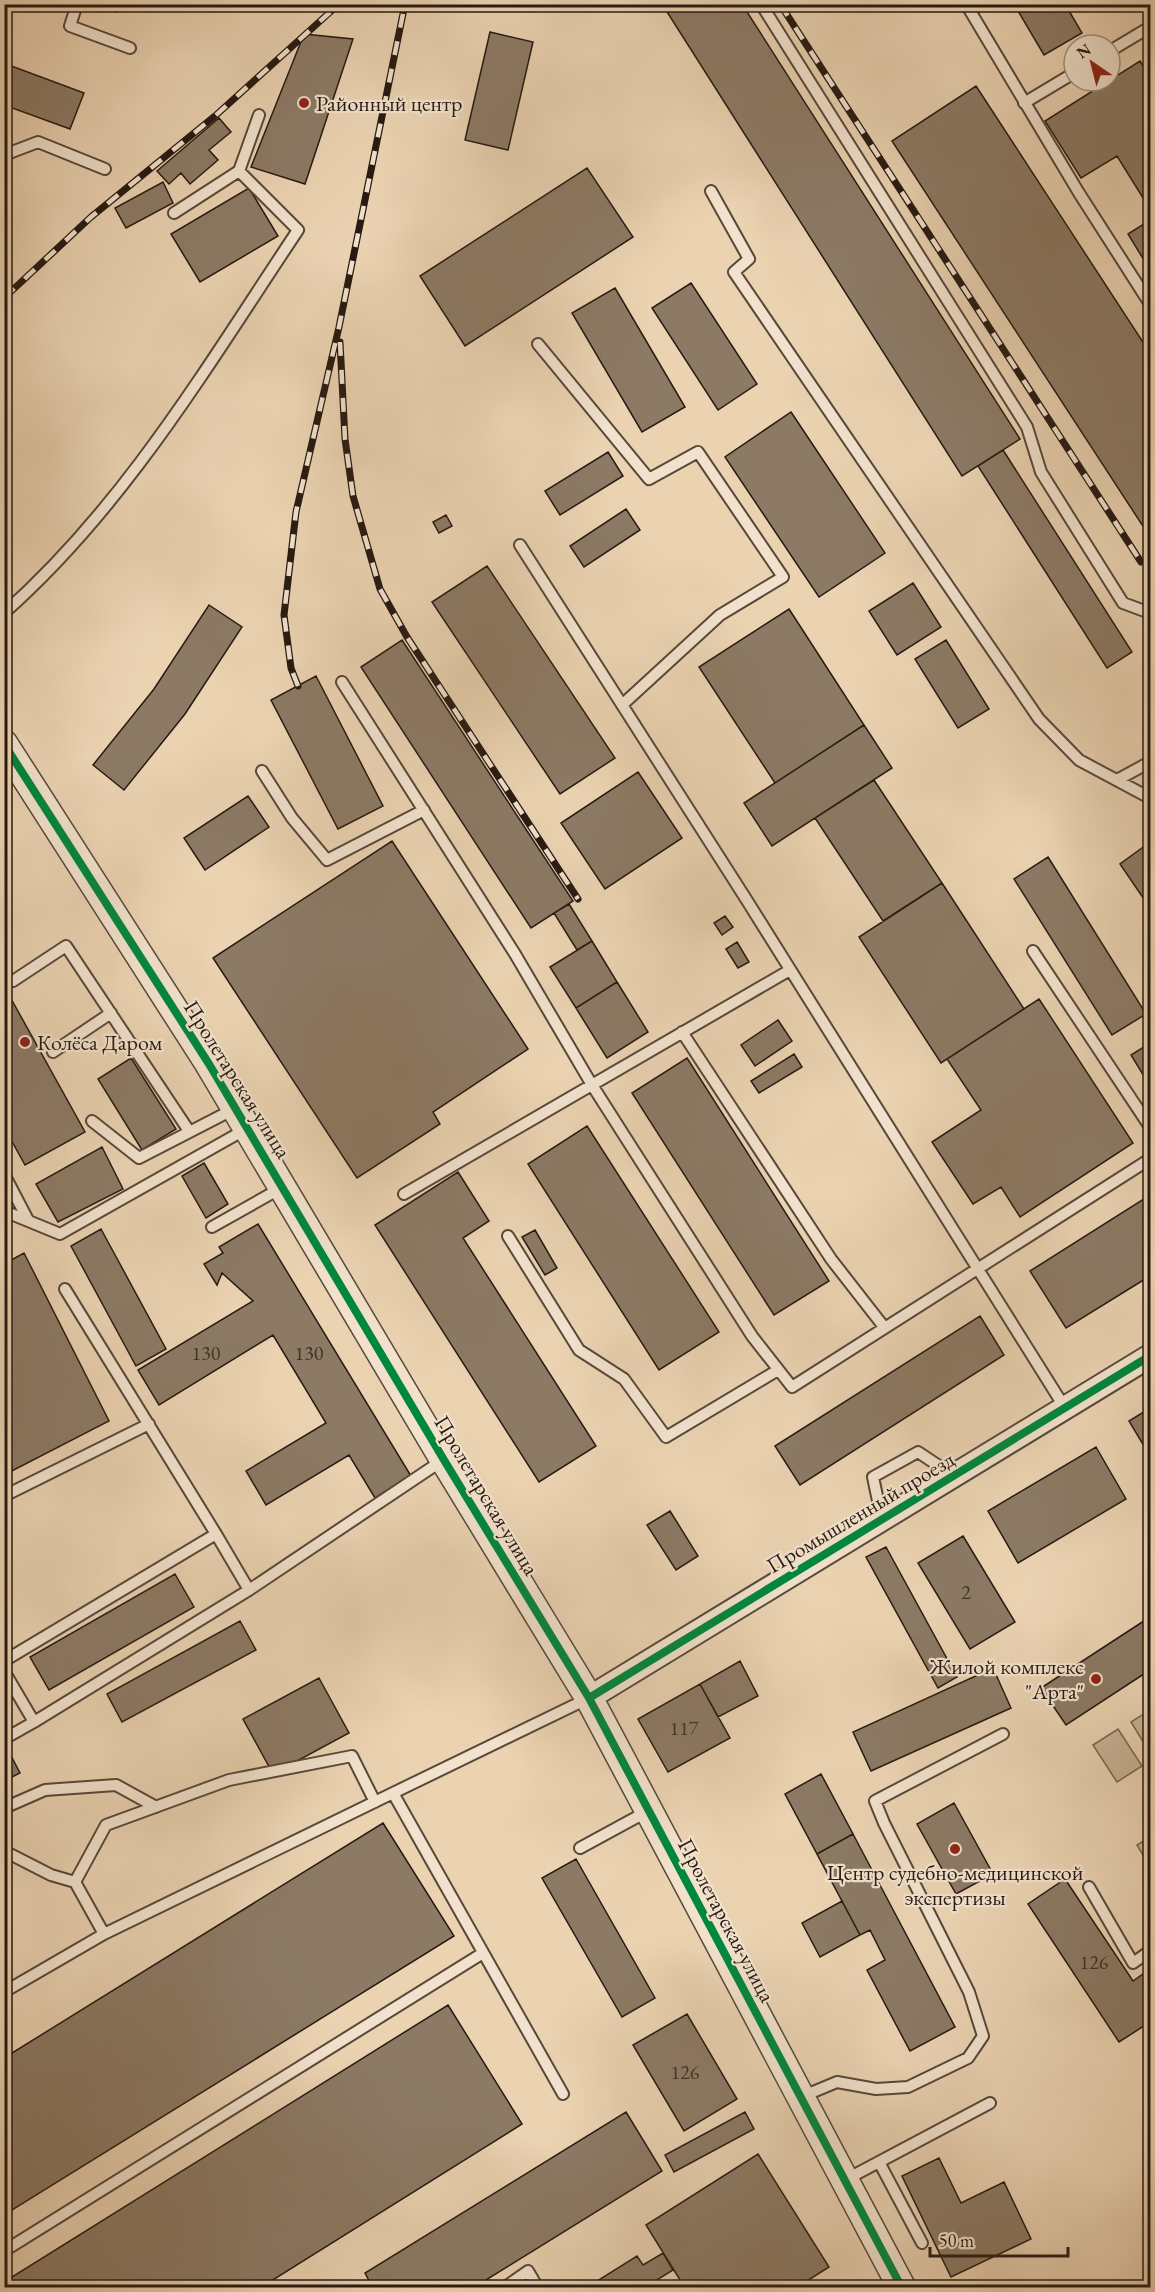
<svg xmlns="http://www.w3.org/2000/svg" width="1155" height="2292" font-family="'EB Garamond',serif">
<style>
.green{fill:#cab497;stroke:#786754;stroke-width:1.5}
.building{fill:#8c7a65;stroke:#261a12;stroke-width:1.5}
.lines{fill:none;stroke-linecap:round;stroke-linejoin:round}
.service-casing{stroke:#57483a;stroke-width:14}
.minor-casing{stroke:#57483a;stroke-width:26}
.tertiary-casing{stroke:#57483a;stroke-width:30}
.service{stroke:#f2e2cd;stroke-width:10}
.minor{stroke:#f2e2cd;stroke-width:22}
.tertiary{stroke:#f2e2cd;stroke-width:27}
.rail-casing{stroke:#261a12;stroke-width:7}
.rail{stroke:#f2e2cd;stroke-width:4.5;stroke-dasharray:14;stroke-linecap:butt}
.cycleway-casing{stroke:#f2e2cd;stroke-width:11}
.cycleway{stroke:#00873e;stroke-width:8}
.poi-dot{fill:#8f2418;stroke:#f2e2cd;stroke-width:2}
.labels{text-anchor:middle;stroke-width:4.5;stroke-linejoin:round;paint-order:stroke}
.number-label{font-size:20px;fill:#403227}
.poi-label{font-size:22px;fill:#261a12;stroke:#f2e2cd;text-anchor:start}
.street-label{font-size:22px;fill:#261a12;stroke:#f2e2cd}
</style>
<rect width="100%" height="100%" fill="#ebd3b2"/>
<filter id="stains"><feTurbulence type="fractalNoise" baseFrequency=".00333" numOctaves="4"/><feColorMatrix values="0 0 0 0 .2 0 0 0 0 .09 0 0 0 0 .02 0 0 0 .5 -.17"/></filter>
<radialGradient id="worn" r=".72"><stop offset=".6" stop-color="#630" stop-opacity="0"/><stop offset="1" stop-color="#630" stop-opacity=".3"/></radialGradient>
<!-- green -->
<path class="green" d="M1150 1710V1753L1131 1722Z
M1118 1729 1142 1766 1117 1782 1093 1745Z
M1150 1837V1867L1137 1845Z"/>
<!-- building -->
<path class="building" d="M93 4H119L116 12Z
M662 4H742L1020 439 962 476Z
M1014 4H1065L1082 33 1044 55Z
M490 32 533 42 508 150 465 140Z
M304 34 353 39 305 184 251 167Z
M1140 61 1150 78V204L1148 206 1117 156 1081 178 1045 121Z
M6 64 84 93 70 129 4 105Z
M976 86 1150 353V537L892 141Z
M219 118 231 132 209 150 218 160 190 184 181 173 169 184 157 171Z
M587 168 633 237 465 346 420 276Z
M163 182 173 203 126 228 115 208Z
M249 188 278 236 200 282 171 234Z
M1150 220V270L1128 234Z
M691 283 757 384 718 410 652 308Z
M615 288 685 407 642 432 572 313Z
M791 412 885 553 819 597 725 457Z
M1003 450 1132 652 1107 668 978 466Z
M608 452 623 476 560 515 545 491Z
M626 509 640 530 584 567 570 546Z
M446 515 452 526 439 533 433 522Z
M487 566 615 758 560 794 432 602Z
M913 583 941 627 897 655 869 611Z
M209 605 242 627 185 714 124 790 93 765 154 689Z
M789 609 864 725 775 783 699 667Z
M402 640 573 901 531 928 361 667Z
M946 640 989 709 958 728 915 659Z
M316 676 383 806 338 829 271 700Z
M864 725 892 768 772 846 744 803Z
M638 772 682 838 605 889 561 823Z
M874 780 942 883 883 921 815 818Z
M248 796 269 827 205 870 184 838Z
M392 841 528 1049 433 1112 440 1124 357 1178 213 958Z
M1146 845 1150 851V908L1120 864Z
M1048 857 1146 1014 1112 1035 1014 879Z
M942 883 1024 1009 941 1063 859 937Z
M569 904 592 941 577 950 554 913Z
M725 916 733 927 722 935 714 923Z
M592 941 617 982 576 1008 550 967Z
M737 942 749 962 738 968 726 949Z
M617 982 648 1032 607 1058 576 1008Z
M4 986 85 1132 25 1165 4 1127Z
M1039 999 1133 1143 1020 1217 1001 1187 973 1204 932 1142 981 1110 947 1059Z
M778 1020 792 1041 755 1066 741 1045Z
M1150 1043V1086L1131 1055Z
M794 1054 802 1067 759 1093 751 1081Z
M131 1058 176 1129 142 1150 98 1079Z
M687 1058 829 1281 774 1315 632 1093Z
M587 1126 719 1332 659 1370 528 1164Z
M102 1147 123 1189 58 1222 36 1184Z
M204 1163 228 1204 206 1218 182 1176Z
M458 1172 489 1221 463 1238 596 1446 539 1482 375 1225Z
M1150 1195V1276L1066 1328 1030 1271Z
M258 1224 411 1476 375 1498 349 1455 266 1505 246 1471 326 1423 273 1335 159 1405 138 1370 253 1301 222 1273 217 1285 204 1264 223 1253 219 1247Z
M101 1229 166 1349 136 1366 71 1246Z
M535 1230 557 1268 545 1275 522 1237Z
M24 1253 109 1421 4 1475V1264Z
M980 1316 1004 1355 800 1485 775 1446Z
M1150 1408V1456L1129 1421Z
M1096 1447 1126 1499 1018 1563 988 1511Z
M670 1511 698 1556 676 1570 647 1525Z
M963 1536 1015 1622 970 1649 918 1563Z
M886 1547 957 1677 938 1688 866 1557Z
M175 1574 194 1607 49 1690 30 1657Z
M1150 1617V1670L1066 1725 1041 1688Z
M240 1621 256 1650 122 1722 107 1694Z
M740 1661 758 1696 718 1717 700 1684Z
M993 1668 1011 1708 871 1771 853 1732Z
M319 1678 349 1733 273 1774 243 1719Z
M700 1684 730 1738 668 1772 638 1719Z
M9 1752 20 1773 4 1781V1754Z
M821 1774 853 1834 817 1854 785 1794Z
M954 1803 993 1874 956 1894 917 1824Z
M383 1823 454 1936 4 2215V2058Z
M853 1834 955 2027 910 2051 867 1970 885 1960 870 1930 860 1935 817 1854Z
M576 1859 655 1998 622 2017 542 1878Z
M1065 1879 1133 1981 1150 1969V2022L1119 2042 1028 1904Z
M842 1901 860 1935 820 1957 802 1923Z
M448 2005 522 2124 260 2288H4V2282Z
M687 2014 737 2099 684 2131 633 2045Z
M626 2112 662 2171 473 2288H373L365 2273Z
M745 2112 754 2129 674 2172 665 2155Z
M758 2154 829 2267 796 2288H685L646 2225Z
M939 2158 961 2203 1004 2182 1031 2239 951 2277 902 2176Z
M663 2253 673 2270 644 2288H586L637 2256 643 2265Z"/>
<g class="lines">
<defs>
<path id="service" d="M77 4 70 26 130 48
M761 4 1027 427 1041 472 1123 603 1150 613
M966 4 1079 193 1150 304
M1110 51 1150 27
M1024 103 1074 73
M4 155 38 142 105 169
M239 171 259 115
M711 191 749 259 734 272 1039 719 1079 760 1150 798
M538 344 649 479 698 452 783 577 720 615 622 705
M520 545 746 899 1065 1408
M4 613C126 505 209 363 298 230L239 171 174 213
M342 682 515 954 592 1085 752 1336 792 1387 1150 1159
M262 771 292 818 327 860 424 810
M1117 780 1150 762
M1033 951 1150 1127
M13 981 66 946 189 1131
M682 1032 831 1259 884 1327
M53 1052 111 1013
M92 1121 139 1158 236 1108
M4 1174 28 1220
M404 1194 790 970
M4 1211 60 1234 248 1128
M212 1227 283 1187
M508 1236 579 1350 624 1379 666 1437 778 1370
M65 1289 216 1534
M4 1496 149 1424
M882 1520 873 1477 918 1452 954 1476
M4 1661 216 1534 249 1590
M4 1671 34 1722 249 1590 443 1460
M4 1739 34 1722
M393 1793 589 1698
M4 1808 45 1790 116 1785 156 1807
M580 1848 648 1811
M4 1851 51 1875 75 1882
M1089 1887 1133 1963 1150 1951
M104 1934 75 1882 106 1825 229 1780 352 1756 375 1802
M4 1992 104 1934 393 1793 563 2094
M801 2097 837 2082 876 2089 908 2087 968 2058 983 2036 969 1992 884 1823 875 1801 1003 1734
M879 2162 922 2243
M845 2180 990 2103
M4 2251 483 1953
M504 2288 528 2271 538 2288"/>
<path id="minor" d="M589 1698 1150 1356"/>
<path id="tertiary" d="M4 744 209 1064 444 1460 589 1698 902 2288"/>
</defs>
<!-- service casing -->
<use href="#service" class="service-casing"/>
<!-- minor casing -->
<use href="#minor" class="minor-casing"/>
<!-- tertiary casing -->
<use href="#tertiary" class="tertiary-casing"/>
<!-- service -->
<use href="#service" class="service"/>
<!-- minor -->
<use href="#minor" class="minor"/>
<!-- tertiary -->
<use href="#tertiary" class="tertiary"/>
<defs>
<path id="rail" d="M780 4 1141 562
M4 298 91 217 215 116 339 4
M340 342 345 439 353 496 380 589 407 637 578 899
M298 686 291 668 284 615 296 512 339 327 405 4"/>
</defs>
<!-- rail casing -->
<use href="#rail" class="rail-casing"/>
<!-- rail -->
<use href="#rail" class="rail"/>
<defs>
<path id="cycleway" d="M4 744 209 1064 444 1460 589 1698 902 2288
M589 1698 1150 1356"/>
</defs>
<!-- cycleway casing -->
<use href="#cycleway" class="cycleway-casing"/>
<!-- cycleway -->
<use href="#cycleway" class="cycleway"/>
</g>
<!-- markers -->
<g class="poi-dot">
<circle cx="304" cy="103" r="6"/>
<circle cx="25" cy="1042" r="6"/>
<circle cx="1096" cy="1679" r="6"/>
<circle cx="955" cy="1849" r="6"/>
</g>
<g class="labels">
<!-- number labels -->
<g class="number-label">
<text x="206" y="1360">130</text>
<text x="309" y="1360">130</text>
<text x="966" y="1599">2</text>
<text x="684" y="1735">117</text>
<text x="1094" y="1969">126</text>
<text x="685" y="2079">126</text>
</g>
<!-- poi labels -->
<g class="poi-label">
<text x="316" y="111">Районный центр</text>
<text x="37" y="1050">Колёса Даром</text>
<text x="1084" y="1674" text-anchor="end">Жилой комплекс<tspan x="1084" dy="25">"Арта"</tspan></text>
<text x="955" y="1880" text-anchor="middle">Центр судебно-медицинской<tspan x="955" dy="25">экспертизы</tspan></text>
</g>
<!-- street labels -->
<g class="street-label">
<text transform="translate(238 1079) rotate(58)" y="8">Пролетарская улица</text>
<text transform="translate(487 1495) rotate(59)" y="8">Пролетарская улица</text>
<text transform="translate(860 1512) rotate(-31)" y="8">Промышленный проезд</text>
<text transform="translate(727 1920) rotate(62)" y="8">Пролетарская улица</text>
</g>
</g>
<!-- margin -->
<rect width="1155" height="2292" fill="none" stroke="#ebd3b2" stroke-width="24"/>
<rect x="6" y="6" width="1143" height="2280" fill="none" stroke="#261a12" stroke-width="3"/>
<rect x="12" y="12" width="1131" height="2268" fill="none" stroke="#261a12" stroke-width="1.5"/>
<!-- north arrow -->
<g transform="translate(1092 63) rotate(325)"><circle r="28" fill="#f2e2cd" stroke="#a09282" stroke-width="1.5"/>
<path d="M0-4.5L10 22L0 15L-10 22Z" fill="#8f2418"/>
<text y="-9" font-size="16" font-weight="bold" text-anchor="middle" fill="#261a12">N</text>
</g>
<!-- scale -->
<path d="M930 2247v9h138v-9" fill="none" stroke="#261a12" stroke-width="3"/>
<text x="939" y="2247" font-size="18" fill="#261a12" stroke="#f2e2cd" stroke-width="4.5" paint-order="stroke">50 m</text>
<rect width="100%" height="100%" filter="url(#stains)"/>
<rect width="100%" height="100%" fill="url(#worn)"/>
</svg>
